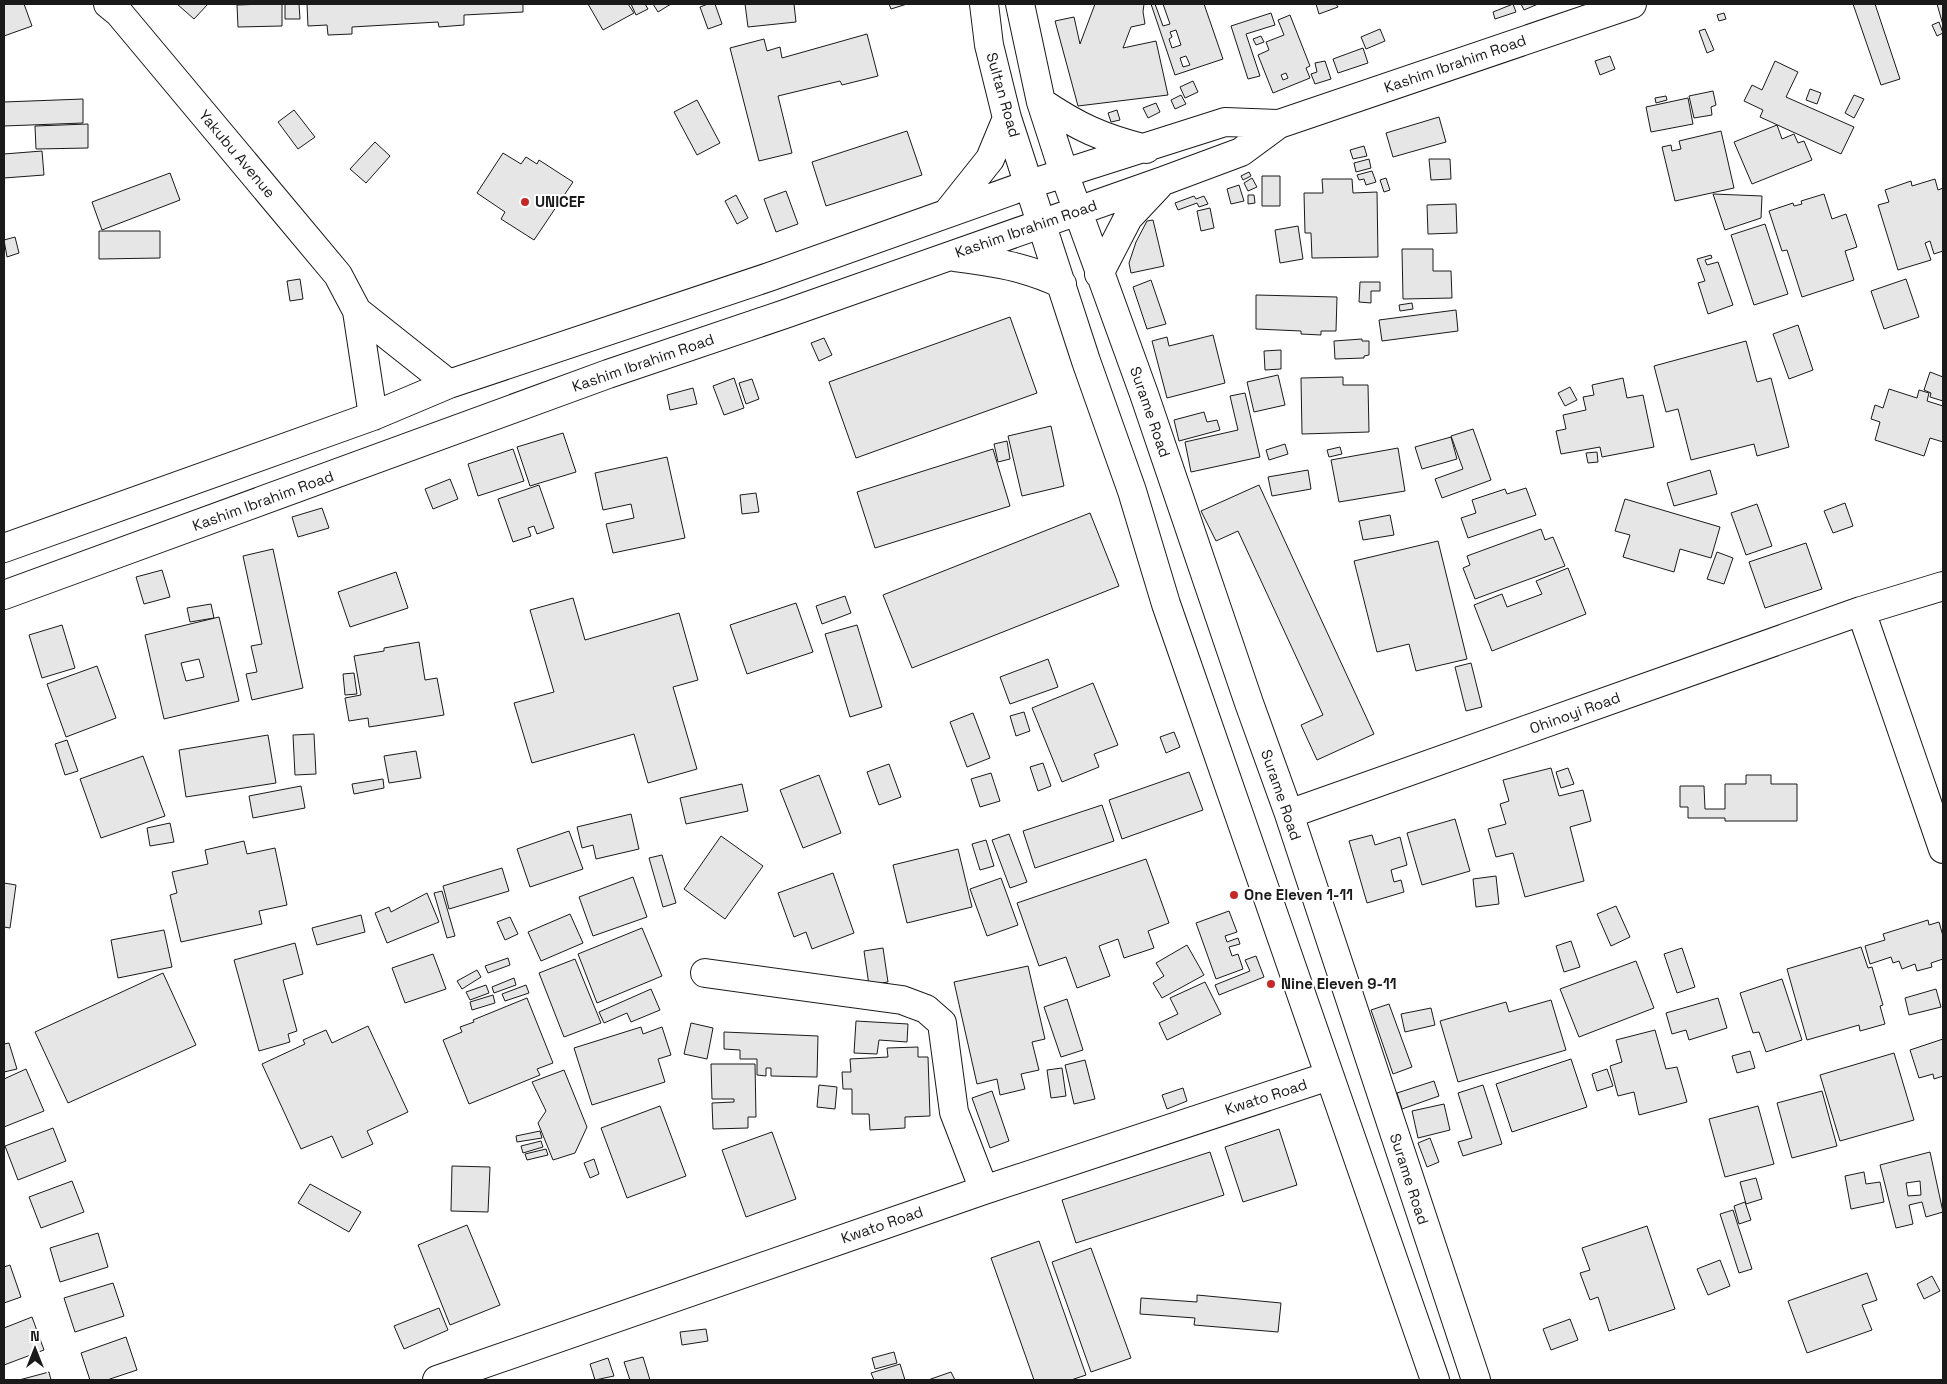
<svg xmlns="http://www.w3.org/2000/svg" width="1947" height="1384" font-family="'Space Grotesk',sans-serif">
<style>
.building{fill:#e6e6e6;stroke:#1a1a1a;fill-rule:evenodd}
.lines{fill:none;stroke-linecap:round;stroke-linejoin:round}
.minor-casing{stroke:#1a1a1a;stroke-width:30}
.minor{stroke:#fff;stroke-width:28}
.poi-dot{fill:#c62828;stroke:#fff;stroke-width:2}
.labels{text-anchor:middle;stroke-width:4;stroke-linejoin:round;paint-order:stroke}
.street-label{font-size:15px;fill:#1a1a1a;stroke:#fff}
.poi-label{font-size:15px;font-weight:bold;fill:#1a1a1a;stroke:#fff;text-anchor:start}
</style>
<rect width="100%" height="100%" fill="#fff"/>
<!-- building -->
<path class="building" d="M4 4H24L32 26 4 36Z
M177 4H208L194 19Z
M264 4H282V26L238 27 237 5Z
M285 4H299L300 19H285Z
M307 4H523V12L464 15V25L439 27 438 22 352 27V34L328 35 327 25 308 26Z
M588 4H628L634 13 603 30Z
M631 4H645L648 9 636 15Z
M653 4H671L658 12Z
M708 4H715L722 24 708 29 700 7Z
M745 4H794L796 22 748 27Z
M889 4H907L891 9Z
M1095 4H1144L1143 12 1145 24 1131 27 1123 48 1156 41 1168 95 1078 106 1055 21 1074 17 1080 44Z
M1151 4H1155L1163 26 1170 24 1163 4H1204L1223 59 1175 75ZM1176 30 1181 45 1172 48 1169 39 1172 37 1170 32ZM1186 56 1190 65 1183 67 1180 58Z
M1316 4H1336L1338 7 1319 14Z
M1513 4 1516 12 1495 19 1493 12Z
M1521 4H1538L1524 10Z
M1853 4H1875L1900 79 1881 85Z
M1937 4H1943V25Z
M1271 13 1275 25 1246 34 1260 76 1248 79 1231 26Z
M1724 13 1726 19 1719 21 1717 15Z
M1290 15 1310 66 1306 68 1310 78 1273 93 1258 55 1269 50 1266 42 1284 35 1278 20ZM1286 73 1288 78 1283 80 1281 75Z
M1939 22 1943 33 1937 36 1932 25Z
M1380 29 1385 41 1366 49 1361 37Z
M1705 29 1714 50 1707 53 1699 31Z
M867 34 878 76 842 85 840 81 778 96 792 153 759 161 730 48 764 39 767 51 780 47 782 58Z
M1261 36 1264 42 1256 45 1253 39Z
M1363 48 1368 63 1338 73 1333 59Z
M1610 56 1615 69 1600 75 1595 61Z
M1325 61 1331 79 1315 84 1311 74 1317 72 1315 63Z
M1775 61 1798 72 1786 97 1854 127 1841 154 1760 117 1763 110 1744 101 1752 85 1762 90Z
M1193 81 1198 92 1185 98 1180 87Z
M1810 89 1821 93 1817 104 1806 100Z
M1713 91 1716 105 1711 107 1712 115 1694 118 1689 96Z
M1181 95 1186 104 1175 109 1171 100Z
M1854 95 1864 99 1854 118 1845 113Z
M1666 96 1667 100 1656 103 1655 98Z
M1688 98 1693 124 1651 132 1646 107Z
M83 99V123L4 126V102Z
M697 100 720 143 697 155 674 112Z
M1156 103 1160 112 1148 118 1143 108Z
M294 110 315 137 298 149 278 122Z
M1117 110 1120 120 1111 122 1108 113Z
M1439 117 1446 142 1393 157 1386 133Z
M88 124V148L36 149 35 126Z
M1777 125 1782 139 1794 134 1798 143 1804 141 1812 160 1752 184 1734 142Z
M907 131 922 175 826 206 812 162Z
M1721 131 1734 188 1675 201 1662 147 1671 145 1672 151 1681 149 1679 141Z
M375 142 390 156 366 183 350 169Z
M1364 146 1367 156 1353 159 1350 150Z
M42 151 44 175 4 178V154Z
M503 153 521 164 526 157 537 164 539 160 573 182 534 240 501 219 505 212 477 193Z
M1369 159 1371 168 1356 172 1354 163Z
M1429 159H1450L1451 179 1431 180Z
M1372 171 1376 182 1366 185 1364 179 1359 180 1357 175Z
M1249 172 1251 176 1243 180 1241 176Z
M170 173 180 200 102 230 92 202Z
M1262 176H1280V206H1262Z
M1252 178 1257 187 1248 191 1244 183Z
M1386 178 1390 190 1384 192 1380 180Z
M1322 179H1352L1353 193 1377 192 1378 257 1312 258 1311 233H1305L1304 193H1323Z
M1935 179 1938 190 1943 188V251L1934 254 1930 241 1925 243 1931 260 1898 270 1878 205 1889 202 1885 190 1911 181 1912 186Z
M1239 185 1244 201 1231 204 1227 189Z
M786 191 798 224 776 232 764 199Z
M1713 194 1762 196 1761 218 1725 230Z
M1824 194 1832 219 1846 214 1857 247 1845 251 1854 280 1802 297 1787 250 1782 251 1769 211 1793 203 1794 206 1802 204 1801 201Z
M736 195 748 218 737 224 725 201Z
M1248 195H1254L1255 203 1248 204Z
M1194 196 1196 199 1204 196 1208 204 1199 207 1197 203 1178 210 1175 203Z
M1456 204 1457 233 1428 234 1427 205Z
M1210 208 1214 228 1201 231 1197 211Z
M1153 220 1164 266 1131 273 1129 263 1136 242 1147 221Z
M1765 224 1788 294 1754 305 1731 235Z
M1298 226 1303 259 1280 263 1275 230Z
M99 231H160V258L99 259Z
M15 237 19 253 7 257 4 240Z
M1402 249H1433V271H1451L1452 298 1403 299Z
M1711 255 1712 258 1705 260 1707 265 1718 262 1733 305 1708 314 1698 283 1705 281 1697 259Z
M300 279 303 299 290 301 287 281Z
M1906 279 1919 317 1884 329 1871 291Z
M1151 280 1166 324 1147 329 1133 287Z
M1360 282H1380V291H1371V303L1359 302Z
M1256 295 1337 297 1336 331H1321V335L1301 334V331L1256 329Z
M1412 303 1413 309 1400 311 1399 305Z
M1456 310 1458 331 1382 341 1379 320Z
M1010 317 1037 393 856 458 829 382Z
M1798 325 1813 370 1789 379 1773 334Z
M1213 335 1225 383 1167 398 1152 341 1167 337 1169 346Z
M824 338 832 355 819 361 811 343Z
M1362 339V341H1369V355L1364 356V358L1335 359 1334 341Z
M1746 341 1757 382 1771 378 1789 447 1757 456 1754 444 1691 460 1678 409 1666 412 1654 366Z
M1281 350V369L1265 370 1264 351Z
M1930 372 1943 377V401L1930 397 1931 393 1924 390Z
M1278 375 1285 405 1254 412 1247 382Z
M1343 377V385H1368L1369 432 1302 434 1301 378Z
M734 378 744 408 724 415 713 386Z
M1623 378 1627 398 1643 395 1654 447 1602 457 1600 447 1561 454 1556 431 1566 429 1563 415 1586 410 1583 397 1594 395 1592 385Z
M752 379 759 399 746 404 739 383Z
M1570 387 1577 400 1565 406 1558 393Z
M693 388 697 404 670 410 667 395Z
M1889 389 1917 398 1919 390 1929 393 1927 401 1943 406V442L1930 438 1924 456 1875 440 1880 422 1871 419 1875 405 1883 408Z
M1245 393 1260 457 1191 472 1185 442 1238 430 1230 396Z
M1204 412 1207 422 1217 420 1220 430 1179 441 1174 420Z
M1051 426 1064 486 1022 496 1008 436Z
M1473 429 1491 480 1442 498 1435 479 1463 469 1451 436Z
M563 433 576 472 530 486 517 447Z
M1451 437 1457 459 1422 469 1415 447Z
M1007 441 1010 459 998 462 994 444Z
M1285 444 1288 454 1269 460 1266 450Z
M1340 447 1342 454 1329 457 1327 450Z
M1398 448 1405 491 1339 502 1331 460Z
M513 449 524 481 478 496 468 464Z
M993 449 1010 506 875 548 857 492Z
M1597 452 1598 462 1588 463 1586 453Z
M667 457 685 538 613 553 606 524 634 518 631 504 603 510 595 473Z
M1308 470 1311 489 1272 496 1268 477Z
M1710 470 1717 494 1674 506 1667 483Z
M450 479 458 499 433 509 425 489Z
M539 485 554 528 537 534 534 526 528 528 531 536 513 542 498 499Z
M1259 485 1374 734 1317 760 1301 725 1323 715 1238 531 1216 541 1201 511Z
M1526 488 1536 515 1468 538 1461 518 1476 513 1472 500 1505 489 1507 494Z
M756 493 759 512 742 514 740 495Z
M1625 499 1720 527 1711 558 1680 549 1674 572 1623 557 1630 535 1615 531Z
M1845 503 1853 526 1833 533 1824 511Z
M1757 504 1772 546 1746 555 1731 513Z
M322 508 329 528 298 537 292 517Z
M1090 513 1119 586 912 668 883 595Z
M1390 515 1394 535 1363 540 1359 521Z
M1541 529 1545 540 1553 537 1565 566 1475 599 1463 568 1470 565 1467 556Z
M1438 541 1467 659 1416 671 1409 644 1377 652 1354 561Z
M1806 543 1822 589 1765 608 1749 562Z
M273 549 303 688 252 700 246 674 257 672 251 646 262 644 243 556Z
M1717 552 1733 558 1724 584 1707 579Z
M1568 568 1586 614 1492 651 1474 605 1502 594 1507 607 1542 594 1536 581Z
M162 570 170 597 144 604 136 577Z
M396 572 408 608 350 627 338 592Z
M845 596 851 613 822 624 816 606Z
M573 598 585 640 679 613 698 680 673 687 697 769 648 783 634 734 532 763 514 703 554 692 530 610Z
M796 603 813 652 747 674 730 625Z
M211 604 214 618 190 622 187 608Z
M219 617 239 701 164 719 145 635ZM199 659 204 677 186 681 181 663Z
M62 625 75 668 42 678 29 635Z
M857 625 882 707 850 717 825 634Z
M419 642 425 680 437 678 444 715 369 727 368 718 349 721 345 698 361 695 354 656 384 651V648Z
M1048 659 1058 687 1010 704 1000 677Z
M1471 663 1482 707 1466 711 1455 667Z
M97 666 116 718 66 737 47 684Z
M354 673 357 694 345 695 343 674Z
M1093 683 1118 745 1094 754 1099 767 1062 782 1032 708Z
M1024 712 1030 731 1016 736 1010 716Z
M973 713 990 758 967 767 950 722Z
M1174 732 1180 747 1166 753 1160 737Z
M314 734 316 774 295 775 293 735Z
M268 735 276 783 186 797 179 750Z
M67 740 78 771 65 775 55 744Z
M416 751 421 778 389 783 384 756Z
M143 756 165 816 101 838 80 779Z
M1043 763 1051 786 1038 791 1030 767Z
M889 764 901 797 879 805 867 772Z
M1551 768 1559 796 1583 790 1591 821 1570 827 1584 881 1525 897 1513 853 1496 857 1488 829 1506 824 1500 804 1509 801 1503 780Z
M1568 768 1574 784 1561 788 1556 772Z
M1189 772 1203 810 1122 839 1109 800Z
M991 773 1000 801 980 807 971 779Z
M819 775 841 833 803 848 780 790Z
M1746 775H1771V784H1797V821H1725V818H1688V807H1680V786H1704L1705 809H1725V784H1746Z
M383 779 384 788 354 794 352 784Z
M742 784 748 811 686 824 680 798Z
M301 786 305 808 253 818 249 796Z
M1102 805 1114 841 1035 868 1023 831Z
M631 814 639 849 596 859 593 845 582 848 577 827Z
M1455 819 1470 871 1422 885 1407 833Z
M170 823 174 842 150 846 147 828Z
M569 831 583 869 530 887 517 849Z
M1009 834 1027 882 1010 888 992 840Z
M1372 835 1375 845 1400 837 1407 865 1391 870 1394 882 1401 880 1404 892 1367 903 1349 841Z
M721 836 763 866 725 919 684 889Z
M986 840 994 866 980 870 972 844Z
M244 841 247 854 275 848 287 905 259 911 262 924 181 942 170 895 177 893 172 872 208 864 205 850Z
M958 849 972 907 907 923 893 865Z
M662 855 676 903 663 907 649 858Z
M1146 859 1169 923 1148 931 1154 948 1124 958 1118 939 1099 946 1110 976 1077 988 1066 957 1039 966 1017 903Z
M502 868 509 891 449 909 443 886Z
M833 873 854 933 812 949 806 932 794 937 778 893Z
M1496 876 1499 904 1476 907 1473 879Z
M633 877 647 917 593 936 579 897Z
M1001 878 1018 925 987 936 970 889Z
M4 883 16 885 10 928 4 927Z
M442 891 455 936 447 938 434 893Z
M427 893 439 922 387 943 375 913 389 907 391 912Z
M1616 906 1630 937 1611 946 1597 914Z
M1229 911 1237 932 1225 936 1227 942 1238 938 1240 944 1229 947 1232 956 1238 954 1243 969 1216 979 1196 923Z
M570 914 583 943 541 961 528 932Z
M361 915 365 932 317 945 312 928Z
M510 917 518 934 505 940 497 922Z
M1928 920 1929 925 1939 922 1943 936V959L1931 963 1932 967 1917 971 1915 964 1902 969 1899 961 1893 963 1891 957 1870 964 1865 946 1885 940 1883 934Z
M642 928 662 976 597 1003 578 954Z
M164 930 172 967 118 978 111 940Z
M1571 941 1580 967 1564 972 1556 946Z
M295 943 303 974 283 980 297 1031 288 1034 290 1042 259 1051 234 960Z
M1187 945 1204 975 1162 998 1153 983 1164 976 1156 963Z
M1861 947 1868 968 1872 967 1883 1005 1880 1006 1885 1024 1860 1031 1859 1025 1807 1040 1787 969Z
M883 948 888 982 869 985 864 951Z
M1682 948 1695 987 1677 993 1664 954Z
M433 954 446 989 405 1003 392 968Z
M1256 956 1264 977 1219 995 1215 985 1250 971 1245 960Z
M508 958 510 965 488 973 485 966Z
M575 959 601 1023 564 1037 539 973Z
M1636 961 1654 1008 1579 1037 1560 989Z
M1028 966 1045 1039 1032 1042 1039 1070 1021 1074 1025 1089 1000 1095 997 1079 977 1084 954 982Z
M477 970 481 977 462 989 457 981Z
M163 973 196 1045 68 1103 35 1032Z
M514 978 516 985 494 993 492 987Z
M1782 979 1802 1040 1766 1052 1759 1032 1753 1033 1740 993Z
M1205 982 1221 1014 1167 1040 1159 1023 1178 1014 1170 998Z
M486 985 489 993 470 1000 466 992Z
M526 985 529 993 505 1001 502 994Z
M651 989 660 1010 631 1022 627 1013 604 1023 599 1012Z
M1936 989 1941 1007 1909 1015 1905 998Z
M493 995 495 1003 472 1010 470 1002Z
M527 998 553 1063 537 1069 540 1075 469 1104 443 1040 462 1032 460 1027 474 1022 473 1020Z
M1718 998 1727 1028 1689 1040 1686 1030 1672 1034 1666 1013Z
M1067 999 1083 1050 1061 1057 1044 1007Z
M1551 1000 1566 1050 1458 1082 1440 1021 1506 1002 1509 1012Z
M1389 1004 1412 1067 1393 1074 1371 1010Z
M1431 1008 1435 1025 1405 1032 1401 1014Z
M856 1021 908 1024 907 1042 879 1040 877 1054 854 1053Z
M691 1023 713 1028 707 1059 684 1054Z
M368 1026 408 1112 367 1131 373 1144 342 1158 332 1136 301 1149 262 1064 305 1044 303 1040 326 1030 332 1043Z
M641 1027 643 1034 662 1027 671 1055 658 1059 665 1082 592 1105 574 1048Z
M1655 1030 1666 1069 1677 1067 1687 1102 1639 1115 1634 1092 1618 1096 1610 1066 1622 1062 1616 1040Z
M724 1032 818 1036 817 1077 771 1076V1068H766V1076L757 1075V1059H740V1050L724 1049Z
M1943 1039V1076L1934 1079 1933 1074 1919 1078 1910 1050Z
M9 1043 17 1069 4 1072V1044Z
M918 1047V1057H928L930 1116 905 1117V1128L870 1130 869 1114H852V1089H843L842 1072H851L850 1059 888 1057 887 1048Z
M1750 1051 1755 1068 1737 1073 1732 1056Z
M1894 1053 1914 1120 1840 1141 1820 1075Z
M1571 1059 1587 1107 1512 1132 1496 1084Z
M1085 1060 1095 1099 1074 1104 1065 1065Z
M711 1064H755L756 1117H748V1128L713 1129 712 1103 734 1102V1099H712Z
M1062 1068 1066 1096 1051 1098 1047 1070Z
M26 1069 44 1111 4 1127V1079Z
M1607 1069 1613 1086 1597 1091 1592 1074Z
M564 1070 587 1127 575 1153 553 1160 538 1123 546 1111 532 1082Z
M1434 1081 1439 1096 1402 1109 1397 1093Z
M819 1085 837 1087 835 1109 817 1107Z
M1483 1085 1502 1144 1463 1156 1458 1142 1472 1138 1458 1093Z
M1183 1088 1187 1101 1167 1109 1162 1095Z
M992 1091 1009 1141 990 1148 972 1098Z
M1822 1091 1837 1146 1792 1158 1777 1103Z
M1444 1104 1450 1130 1418 1138 1412 1111Z
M660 1106 686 1176 627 1198 601 1128Z
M1758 1106 1774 1164 1725 1177 1709 1119Z
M53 1128 66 1161 18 1180 5 1146Z
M1279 1129 1297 1185 1243 1202 1225 1147Z
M540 1131 542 1138 517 1142 516 1136Z
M772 1132 796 1199 746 1217 722 1150Z
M1430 1138 1439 1162 1427 1167 1418 1143Z
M541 1141 543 1147 523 1153 521 1146Z
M546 1149 548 1155 527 1160 525 1154Z
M1210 1152 1224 1195 1076 1243 1062 1200Z
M1930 1152 1943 1212 1926 1217 1922 1202 1909 1205 1913 1224 1896 1228 1880 1165ZM1920 1181 1921 1195 1908 1196 1906 1183Z
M594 1159 599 1174 590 1178 584 1163Z
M452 1166 490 1167 488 1212 451 1211Z
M1864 1172 1866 1184 1880 1182 1884 1202 1851 1209 1845 1176Z
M1756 1178 1762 1199 1746 1204 1740 1182Z
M72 1181 84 1212 41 1228 29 1197Z
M310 1184 361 1212 349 1232 298 1203Z
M1745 1202 1751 1220 1739 1224 1734 1206Z
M1733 1210 1752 1269 1739 1273 1720 1214Z
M467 1225 500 1305 450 1325 418 1245Z
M1647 1226 1675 1309 1609 1331 1598 1297 1590 1300 1580 1273 1590 1270 1582 1248Z
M98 1233 108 1267 60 1282 50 1248Z
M1039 1241 1086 1375 1071 1380H1034L991 1258Z
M1091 1248 1131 1358 1091 1372 1052 1262Z
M1720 1260 1730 1286 1708 1295 1697 1269Z
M10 1265 21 1297 4 1303V1267Z
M1867 1273 1877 1300 1862 1305 1872 1330 1807 1353 1788 1301Z
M1932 1276 1940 1291 1924 1299 1917 1284Z
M113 1283 124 1316 75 1332 64 1298Z
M1197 1295 1281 1303 1278 1332 1194 1325 1195 1318 1140 1314 1141 1298 1197 1302Z
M439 1308 448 1330 404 1349 394 1326Z
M32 1317 44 1350 4 1365V1328Z
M1570 1319 1578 1340 1551 1350 1543 1329Z
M706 1329 708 1341 682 1345 680 1332Z
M126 1337 137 1370 107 1380H90L81 1353Z
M894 1352 897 1363 875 1369 872 1358Z
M643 1357 650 1380H630L624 1362Z
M608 1358 614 1376 595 1380 590 1364Z
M900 1364 905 1380H874L871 1373Z
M49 1372 51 1380H19Z
M951 1372 955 1380H928Z"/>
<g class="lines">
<defs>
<path id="minor" d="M108 4 119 13 338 275 357 311 373 416
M984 4 989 45 1007 118 1086 361 1132 491 1166 604 1435 1380
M1020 4 1041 102 1064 173 1144 394 1249 703 1289 814 1476 1380
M1041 102C1078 127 1102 138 1146 149
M947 213 990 159 1007 118
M955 257C995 262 1026 267 1062 284
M1099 274 1128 218 1159 185
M357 311 449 384
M4 548 373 416 449 384 769 277 1030 184 1225 122 1279 124
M4 595 608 374 785 314 1163 181 1241 152 1279 124 1632 4
M1861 611 1943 849
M1289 814 1861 611 1943 586
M705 973 902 1000 926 1009 942 1023 954 1112 984 1190
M437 1380 984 1190 1329 1076"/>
</defs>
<!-- minor casing -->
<use href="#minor" class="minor-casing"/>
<!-- minor -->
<use href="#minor" class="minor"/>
</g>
<!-- markers -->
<g class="poi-dot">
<circle cx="525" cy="202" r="5"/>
<circle cx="1234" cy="895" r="5"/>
<circle cx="1271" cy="984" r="5"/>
</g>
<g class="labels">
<!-- street labels -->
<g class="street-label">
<text transform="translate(1455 64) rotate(-19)" y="5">Kashim Ibrahim Road</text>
<text transform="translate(1003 95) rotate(74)" y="5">Sultan Road</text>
<text transform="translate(237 154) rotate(50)" y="5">Yakubu Avenue</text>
<text transform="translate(1026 229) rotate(-19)" y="5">Kashim Ibrahim Road</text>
<text transform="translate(643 363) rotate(-19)" y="5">Kashim Ibrahim Road</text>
<text transform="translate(1150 412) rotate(71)" y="5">Surame Road</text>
<text transform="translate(263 501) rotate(-20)" y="5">Kashim Ibrahim Road</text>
<text transform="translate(1575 713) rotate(-20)" y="5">Ohinoyi Road</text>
<text transform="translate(1281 795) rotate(71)" y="5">Surame Road</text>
<text transform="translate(1266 1097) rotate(-18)" y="5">Kwato Road</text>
<text transform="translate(1409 1179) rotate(72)" y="5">Surame Road</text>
<text transform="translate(882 1225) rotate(-19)" y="5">Kwato Road</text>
</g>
<!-- poi labels -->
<g class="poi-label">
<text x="535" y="207">UNICEF</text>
<text x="1244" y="900">One Eleven 1-11</text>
<text x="1281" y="989">Nine Eleven 9-11</text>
</g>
</g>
<!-- border -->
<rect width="1947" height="1384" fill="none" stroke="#1a1a1a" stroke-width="10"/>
<!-- north arrow -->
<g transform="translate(35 1349)" stroke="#ffffff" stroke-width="4" paint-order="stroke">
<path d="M0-4L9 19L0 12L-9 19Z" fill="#1a1a1a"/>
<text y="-8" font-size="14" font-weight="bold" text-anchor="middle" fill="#1a1a1a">N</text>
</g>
</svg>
